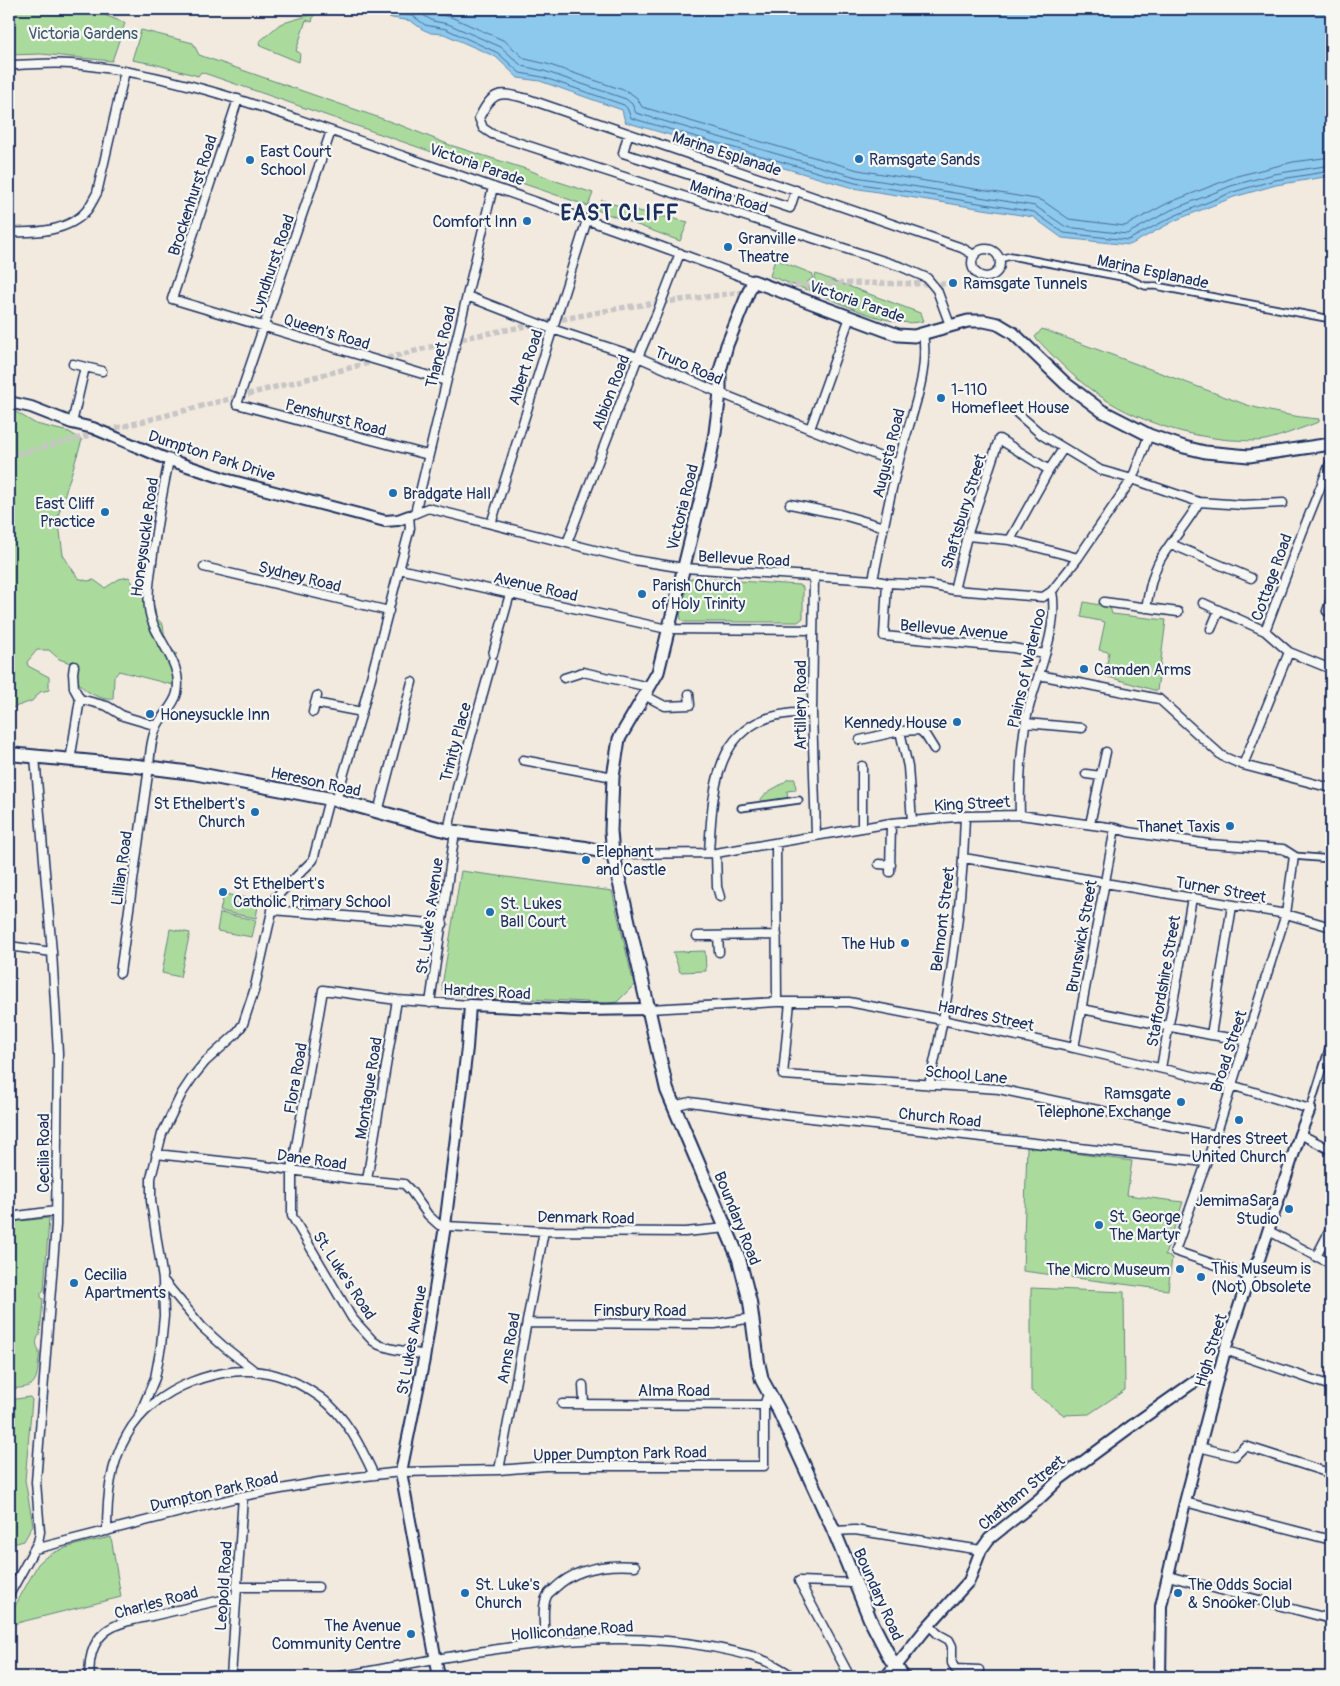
<svg xmlns="http://www.w3.org/2000/svg" width="1340" height="1686" font-family="Pangolin,sans-serif">
<style>
.green{fill:#abdb9c;stroke:#63857d}
.water{fill:#8dc8ed;stroke:#5f8bb4}
.lines{fill:none;stroke-linecap:round;stroke-linejoin:round}
.shore{stroke:#496c97;stroke-width:1}
.pedestrian-tunnel{stroke:#c7c5c5;stroke-width:5.5;stroke-dasharray:5.5 3;stroke-linecap:butt}
.pedestrian-casing{stroke:#1b2f5e;stroke-width:9}
.minor-casing{stroke:#1b2f5e;stroke-width:11}
.tertiary-casing{stroke:#1b2f5e;stroke-width:14}
.secondary-casing{stroke:#1b2f5e;stroke-width:15}
.primary-casing{stroke:#1b2f5e;stroke-width:16}
.pedestrian{stroke:#f6f6f2;stroke-width:5.5}
.minor{stroke:#f6f6f2;stroke-width:8}
.tertiary{stroke:#f6f6f2;stroke-width:10}
.secondary{stroke:#f6f6f2;stroke-width:11}
.primary{stroke:#f6f6f2;stroke-width:12}
.poi-dot{fill:#1f6fb2;stroke:#f6f6f2;stroke-width:2}
.labels{text-anchor:middle;stroke-width:4.5;stroke-linejoin:round;paint-order:stroke}
.park-label{font-size:16px;fill:#3f5a6e;stroke:#f6f6f2}
.poi-label{font-size:16px;fill:#1b2f5e;stroke:#f6f6f2;text-anchor:start}
.street-label{font-size:16px;fill:#1b2f5e;stroke:#f6f6f2}
.district-label{font-size:21px;font-weight:bold;letter-spacing:1px;fill:#1b2f5e;stroke:#f6f6f2}
</style>
<rect width="100%" height="100%" fill="#f2eadf"/>
<filter id="ink" filterUnits="userSpaceOnUse"><feTurbulence type="fractalNoise" baseFrequency=".02" numOctaves="2"/><feDisplacementMap in="SourceGraphic" scale="10" xChannelSelector="R" yChannelSelector="G"/><feConvolveMatrix kernelMatrix="1 2 1 2 8 2 1 2 1" color-interpolation-filters="sRGB"/></filter>
<g filter="url(#ink)">
<!-- green -->
<path class="green" d="M9 9H89L125 23 112 61 41 54 9 55Z
M314 14 312 22 306 20 296 51 300 53 299 62 260 46 259 42 280 24Z
M141 30 193 43 199 55 400 125 450 145 529 170 556 181 593 193 588 206 201 72 198 76 154 64 132 60Z
M602 200 625 208 688 222 680 241 597 210Z
M775 259 813 274 812 279 807 282 809 286 807 290 770 276Z
M816 274 920 313 923 321C893 330 839 302 809 290L811 286 815 284 814 279Z
M1042 329 1247 405C1271 412 1294 417 1319 419V422C1301 428 1283 436 1265 440 1254 442 1241 440 1230 440 1179 435 1126 418 1085 385 1067 371 1051 354 1035 337Z
M9 410 16 412 36 424 69 432 82 440 58 516 63 555 78 578 87 581 94 580 105 588 119 579 129 577 135 587 141 585 153 573 152 600 155 609 156 617 163 625 165 638 169 647 177 654 173 655 183 681 179 687 175 688 173 685 119 671 114 677 113 699C102 701 79 690 77 678 76 674 78 670 79 666L59 659 49 650H37L27 662 28 666 49 677V690L40 692 32 701 9 709Z
M693 578 799 585 803 587V618L798 622H684L681 619 680 615 689 580Z
M1084 602 1110 607 1112 614 1166 620 1157 691 1105 676 1109 652 1099 650 1105 622 1081 617Z
M788 779H795L796 790 787 791 788 799 759 803C765 789 778 789 788 779Z
M461 871 612 891 634 985 617 1002 607 1003 448 995 443 991 442 986Z
M224 894 259 900 256 918 220 911Z
M220 913 256 920 252 937 217 931Z
M170 929 190 933 180 977 162 973Z
M705 951 706 971 680 972 673 952Z
M1027 1147 1132 1161 1127 1195 1183 1202 1165 1255 1172 1258 1168 1290 1023 1271Z
M49 1218 44 1290 41 1293V1297L43 1299 40 1334C34 1342 37 1345 39 1352 40 1356 38 1363 38 1368 36 1389 27 1387 9 1389V1222Z
M1031 1288 1124 1292 1125 1390 1089 1414 1064 1415 1031 1391Z
M30 1397 32 1400 25 1480 33 1525 24 1541 9 1545V1400Z
M111 1537 121 1597 9 1625V1617L38 1564C53 1547 90 1542 111 1537Z"/>
<!-- water -->
<path class="water" d="M365 9H1331V176L1276 185 1234 197 1176 220 1130 245 1062 238 1033 217 853 188 625 122 622 110 540 81 518 78 496 57 444 34 431 33 422 29 411 21 392 18Z"/>
<g class="lines">
<!-- shore -->
<path class="shore" d="M380 9 394 13 413 16 425 25 446 29 498 53 520 73 542 77 624 105 627 108 631 118 855 183 1034 212 1064 233 1128 240 1174 216 1233 192 1275 180 1331 171
M406 9 416 11 433 21 448 24 501 47 522 66 544 71 626 99 632 104 636 113 856 177 1035 206 1066 227 1127 234 1171 210 1231 186 1274 174 1331 165
M426 9 435 14 451 17 505 41 525 59 547 64 629 92 637 98 642 107 858 170 1036 199 1043 201 1069 219 1125 226 1168 203 1237 176 1293 162 1331 157"/>
<!-- pedestrian-tunnel -->
<path class="pedestrian-tunnel" d="M778 287C836 281 895 284 953 284
M9 456 469 337 626 307 767 289"/>
<defs>
<path id="pedestrian" d="M999 259 1011 256 1127 278 1145 286H1156L1331 319
M741 808 799 800
M1294 856 1331 859
M1310 1109 1331 1041"/>
<path id="minor" d="M9 65C29 65 51 62 71 64 187 74 297 120 406 157 522 197 639 237 753 281
M238 99 172 299 446 381
M331 131 237 404 428 455
M628 135 623 153 790 208 796 190
M9 232C34 233 69 232 87 210 91 205 94 198 97 193L125 71
M972 263a14 14 0 1 1 28 0a14 14 0 1 1-28 0Z
M467 296 552 329 638 357 720 393 898 464
M950 325 937 290 927 278 902 267 492 134 483 128 479 118C494 89 500 92 528 99L962 248 974 255
M73 364 102 371
M1017 413 1042 435 1100 470 1132 479 1199 502 1243 505 1283 503
M72 423 85 367
M810 429 850 317
M790 504 839 514 884 527
M415 513 493 187
M491 524 587 220
M967 536 1010 540 1078 558
M1010 540 1049 470 1063 449
M567 543 638 357 657 313 680 253
M1171 544 1251 578
M204 567 389 611
M399 569 667 629 813 630
M814 576 812 713 816 835
M873 580C881 541 888 502 898 464 908 422 930 377 923 333
M887 583 884 636 1013 648 1044 654
M954 590 967 536 999 439 1049 470
M1331 599 1327 611 1331 613
M1104 602 1178 612
M1203 603 1265 631 1289 652 1331 669
M1146 608C1149 592 1152 574 1160 560 1171 540 1188 523 1199 502
M1211 629 1219 610
M1265 631 1302 533 1331 461
M493 654 510 594
M1039 675 1159 699 1222 756 1243 765 1331 788
M564 678 583 672 649 687
M644 695 665 706 690 705 689 694
M80 699 107 706 123 716 157 726
M315 703 362 712
M313 712 317 696
M1026 723 1082 728
M900 731 908 767 912 821
M860 740 900 731 920 730 926 736 934 749
M523 760 613 777
M70 761 80 699 74 688 73 673 74 666
M1243 765 1289 652
M1086 774 1101 776
M336 800 362 712 410 528 409 516 428 508 634 560 684 568 873 580 887 583 930 585 954 590 1043 597 1052 591 1078 558 1132 479 1149 435
M378 812 412 682
M1020 815C1019 785 1021 736 1029 707 1038 673 1059 627 1052 591
M1090 824 1106 752
M862 828V766
M448 831 458 783 492 661
M776 844 777 1002
M709 853C713 778 717 709 812 713
M716 853 717 887 720 897
M613 854 716 853 891 823 965 816 1020 815 1115 828 1128 832 1209 844 1283 849 1294 856 1286 914 1216 1135 1175 1251 1249 1276
M964 858 1098 881
M879 864 891 865
M890 872 891 823
M1105 883 1286 914 1331 927
M272 910 443 924
M697 936 777 935
M718 936 719 952
M9 946 52 952
M120 973 149 767C150 754 151 739 157 726 162 715 174 706 177 693 184 661 152 638 149 608 147 592 150 577 152 562 156 528 162 494 169 460
M790 1002 783 1075 999 1089 1216 1135
M430 1003 455 832
M649 1009 777 1002H849L942 1020 1074 1048 1231 1085 1310 1109
M1082 1009 1211 1035 1245 1040
M1211 1035 1232 906
M1074 1048 1115 828
M1161 1068 1192 898
M929 1085C950 998 962 905 965 816
M673 1106 690 1102 775 1114 1205 1162
M1300 1134 1331 1150
M156 1154 257 1165 353 1179 404 1184 411 1191 428 1215 439 1225 445 1226 544 1231 685 1232 727 1228
M367 1180 397 1000
M9 1217 56 1211
M1269 1231 1331 1264
M1316 1257 1331 1228
M163 1280 202 1327 223 1346 256 1372
M527 1323 715 1324 753 1318
M1225 1350 1331 1386
M425 1355 393 1349 379 1345 373 1341 352 1318 292 1216V1170L323 990 397 1000 470 1005
M583 1385 584 1403
M562 1404 764 1405
M139 1416 155 1378 161 1346 164 1316 163 1280 151 1201V1178L162 1134 182 1093 192 1078 205 1062 236 1034 243 1024 254 991 275 898 313 860 329 799
M1199 1447 1235 1456 1245 1446 1326 1472
M499 1470 544 1231
M1185 1502 1331 1540
M107 1531C107 1497 110 1464 127 1435 152 1388 225 1360 276 1375 291 1379 307 1388 320 1397 346 1416 361 1447 374 1475
M834 1531 855 1530 981 1550
M35 1549 243 1496 319 1482 374 1475 401 1472 499 1470 546 1466H764V1405L769 1392
M1168 1576 1331 1619
M236 1587H318
M9 1595 38 1542 40 1532 36 1482 56 1225 58 1053 52 952 35 757
M929 1625 938 1634 949 1640 952 1646V1663L955 1669 979 1670V1677
M545 1642C545 1631 541 1606 547 1596 548 1593 553 1590 555 1588 576 1568 607 1564 635 1566
M90 1677C88 1661 92 1643 105 1632 118 1621 140 1619 156 1615 182 1609 209 1603 235 1597
M231 1677 243 1496
M336 1677C460 1656 586 1624 712 1647 742 1653 769 1658 793 1677
M850 1677 799 1581 854 1583"/>
<path id="tertiary" d="M9 402 31 407 72 423 93 428 164 458 229 480 385 521 398 520 409 516
M896 1666 929 1625 969 1581 981 1550 989 1539 1038 1500 1061 1478 1137 1422 1191 1384 1205 1377 1217 1376
M439 1677 401 1472 424 1359 445 1226 467 1048 470 1005 582 1010 649 1009
M1160 1677 1161 1606 1185 1502 1225 1350 1249 1276 1259 1259 1300 1134 1310 1109"/>
<path id="secondary" d="M613 854 611 831 613 777 619 739 658 672 708 469 715 433 720 393V371L727 345 753 281 898 335 914 336 968 321H984L998 324 1013 333 1066 384 1102 411 1149 435 1184 447 1205 452 1249 456 1331 444"/>
<path id="primary" d="M9 754 137 766 193 773 336 800 448 831 586 848 613 854 667 1090 739 1259 750 1302 758 1362 762 1380 779 1411 834 1531 870 1619 890 1658 903 1677
M887 1677 896 1666"/>
</defs>
<!-- pedestrian casing -->
<use href="#pedestrian" class="pedestrian-casing"/>
<!-- minor casing -->
<use href="#minor" class="minor-casing"/>
<!-- tertiary casing -->
<use href="#tertiary" class="tertiary-casing"/>
<!-- secondary casing -->
<use href="#secondary" class="secondary-casing"/>
<!-- primary casing -->
<use href="#primary" class="primary-casing"/>
<!-- pedestrian -->
<use href="#pedestrian" class="pedestrian"/>
<!-- minor -->
<use href="#minor" class="minor"/>
<!-- tertiary -->
<use href="#tertiary" class="tertiary"/>
<!-- secondary -->
<use href="#secondary" class="secondary"/>
<!-- primary -->
<use href="#primary" class="primary"/>
</g>
</g>
<!-- markers -->
<g class="poi-dot">
<circle cx="859" cy="159" r="5"/>
<circle cx="250" cy="160" r="5"/>
<circle cx="527" cy="221" r="5"/>
<circle cx="728" cy="247" r="5"/>
<circle cx="953" cy="283" r="5"/>
<circle cx="941" cy="398" r="5"/>
<circle cx="393" cy="493" r="5"/>
<circle cx="105" cy="512" r="5"/>
<circle cx="642" cy="594" r="5"/>
<circle cx="1084" cy="669" r="5"/>
<circle cx="150" cy="714" r="5"/>
<circle cx="957" cy="722" r="5"/>
<circle cx="255" cy="812" r="5"/>
<circle cx="1230" cy="826" r="5"/>
<circle cx="586" cy="860" r="5"/>
<circle cx="223" cy="892" r="5"/>
<circle cx="490" cy="912" r="5"/>
<circle cx="905" cy="943" r="5"/>
<circle cx="1181" cy="1102" r="5"/>
<circle cx="1239" cy="1120" r="5"/>
<circle cx="1289" cy="1209" r="5"/>
<circle cx="1099" cy="1225" r="5"/>
<circle cx="1180" cy="1269" r="5"/>
<circle cx="1201" cy="1277" r="5"/>
<circle cx="74" cy="1283" r="5"/>
<circle cx="465" cy="1593" r="5"/>
<circle cx="1178" cy="1593" r="5"/>
<circle cx="411" cy="1634" r="5"/>
</g>
<g class="labels">
<!-- park labels -->
<g class="park-label">
<text x="83" y="39">Victoria Gardens</text>
</g>
<!-- poi labels -->
<g class="poi-label">
<text x="260" y="157">East Court<tspan x="260" dy="18">School</tspan></text>
<text x="869" y="165">Ramsgate Sands</text>
<text x="517" y="227" text-anchor="end">Comfort Inn</text>
<text x="738" y="244">Granville<tspan x="738" dy="18">Theatre</tspan></text>
<text x="963" y="289">Ramsgate Tunnels</text>
<text x="951" y="395">1-110<tspan x="951" dy="18">Homefleet House</tspan></text>
<text x="403" y="499">Bradgate Hall</text>
<text x="95" y="509" text-anchor="end">East Cliff<tspan x="95" dy="18">Practice</tspan></text>
<text x="652" y="591">Parish Church<tspan x="652" dy="18">of Holy Trinity</tspan></text>
<text x="1094" y="675">Camden Arms</text>
<text x="160" y="720">Honeysuckle Inn</text>
<text x="947" y="728" text-anchor="end">Kennedy House</text>
<text x="245" y="809" text-anchor="end">St Ethelbert's<tspan x="245" dy="18">Church</tspan></text>
<text x="1220" y="832" text-anchor="end">Thanet Taxis</text>
<text x="596" y="857">Elephant<tspan x="596" dy="18">and Castle</tspan></text>
<text x="233" y="889">St Ethelbert's<tspan x="233" dy="18">Catholic Primary School</tspan></text>
<text x="500" y="909">St. Lukes<tspan x="500" dy="18">Ball Court</tspan></text>
<text x="895" y="949" text-anchor="end">The Hub</text>
<text x="1171" y="1099" text-anchor="end">Ramsgate<tspan x="1171" dy="18">Telephone Exchange</tspan></text>
<text x="1239" y="1144" text-anchor="middle">Hardres Street<tspan x="1239" dy="18">United Church</tspan></text>
<text x="1279" y="1206" text-anchor="end">JemimaSara<tspan x="1279" dy="18">Studio</tspan></text>
<text x="1109" y="1222">St. George<tspan x="1109" dy="18">The Martyr</tspan></text>
<text x="1211" y="1274">This Museum is<tspan x="1211" dy="18">(Not) Obsolete</tspan></text>
<text x="1170" y="1275" text-anchor="end">The Micro Museum</text>
<text x="84" y="1280">Cecilia<tspan x="84" dy="18">Apartments</tspan></text>
<text x="475" y="1590">St. Luke's<tspan x="475" dy="18">Church</tspan></text>
<text x="1188" y="1590">The Odds Social<tspan x="1188" dy="18">&amp; Snooker Club</tspan></text>
<text x="401" y="1631" text-anchor="end">The Avenue<tspan x="401" dy="18">Community Centre</tspan></text>
</g>
<!-- street labels -->
<g class="street-label">
<text transform="translate(727 153) rotate(18)" y="6">Marina Esplanade</text>
<text transform="translate(477 164) rotate(19)" y="6">Victoria Parade</text>
<text transform="translate(192 195) rotate(-72)" y="6">Brockenhurst Road</text>
<text transform="translate(729 196) rotate(17)" y="6">Marina Road</text>
<text transform="translate(272 264) rotate(-71)" y="6">Lyndhurst Road</text>
<text transform="translate(1153 271) rotate(12)" y="6">Marina Esplanade</text>
<text transform="translate(857 301) rotate(19)" y="6">Victoria Parade</text>
<text transform="translate(327 331) rotate(17)" y="6">Queen's Road</text>
<text transform="translate(440 347) rotate(-76)" y="6">Thanet Road</text>
<text transform="translate(689 365) rotate(24)" y="6">Truro Road</text>
<text transform="translate(525 367) rotate(-72)" y="6">Albert Road</text>
<text transform="translate(610 392) rotate(-69)" y="6">Albion Road</text>
<text transform="translate(336 417) rotate(15)" y="6">Penshurst Road</text>
<text transform="translate(888 453) rotate(-76)" y="6">Augusta Road</text>
<text transform="translate(212 455) rotate(18)" y="6">Dumpton Park Drive</text>
<text transform="translate(682 507) rotate(-76)" y="6">Victoria Road</text>
<text transform="translate(963 511) rotate(-73)" y="6">Shaftsbury Street</text>
<text transform="translate(144 537) rotate(-82)" y="6">Honeysuckle Road</text>
<text transform="translate(744 558) rotate(3)" y="6">Bellevue Road</text>
<text transform="translate(300 576) rotate(14)" y="6">Sydney Road</text>
<text transform="translate(1271 577) rotate(-70)" y="6">Cottage Road</text>
<text transform="translate(536 586) rotate(13)" y="6">Avenue Road</text>
<text transform="translate(954 629) rotate(5)" y="6">Bellevue Avenue</text>
<text transform="translate(1026 668) rotate(-77)" y="6">Plains of Waterloo</text>
<text transform="translate(800 705) rotate(-90)" y="6">Artillery Road</text>
<text transform="translate(455 742) rotate(-75)" y="6">Trinity Place</text>
<text transform="translate(316 781) rotate(12)" y="6">Hereson Road</text>
<text transform="translate(972 803) rotate(-3)" y="6">King Street</text>
<text transform="translate(121 868) rotate(-82)" y="6">Lillian Road</text>
<text transform="translate(1221 889) rotate(10)" y="6">Turner Street</text>
<text transform="translate(429 916) rotate(-82)" y="6">St. Luke's Avenue</text>
<text transform="translate(942 919) rotate(-83)" y="6">Belmont Street</text>
<text transform="translate(1081 936) rotate(-80)" y="6">Brunswick Street</text>
<text transform="translate(1163 981) rotate(-80)" y="6">Staffordshire Street</text>
<text transform="translate(487 991) rotate(3)" y="6">Hardres Road</text>
<text transform="translate(986 1015) rotate(12)" y="6">Hardres Street</text>
<text transform="translate(1228 1051) rotate(-72)" y="6">Broad Street</text>
<text transform="translate(966 1074) rotate(5)" y="6">School Lane</text>
<text transform="translate(295 1078) rotate(-80)" y="6">Flora Road</text>
<text transform="translate(368 1088) rotate(-81)" y="6">Montague Road</text>
<text transform="translate(940 1117) rotate(6)" y="6">Church Road</text>
<text transform="translate(43 1153) rotate(-90)" y="6">Cecilia Road</text>
<text transform="translate(312 1159) rotate(8)" y="6">Dane Road</text>
<text transform="translate(586 1217) rotate(1)" y="6">Denmark Road</text>
<text transform="translate(738 1218) rotate(68)" y="6">Boundary Road</text>
<text transform="translate(345 1275) rotate(57)" y="6">St. Luke's Road</text>
<text x="640" y="1316">Finsbury Road</text>
<text transform="translate(411 1340) rotate(-80)" y="6">St Lukes Avenue</text>
<text transform="translate(508 1348) rotate(-80)" y="6">Anns Road</text>
<text transform="translate(1210 1350) rotate(-73)" y="6">High Street</text>
<text x="674" y="1396">Alma Road</text>
<text transform="translate(620 1453) rotate(-1)" y="6">Upper Dumpton Park Road</text>
<text transform="translate(214 1491) rotate(-13)" y="6">Dumpton Park Road</text>
<text transform="translate(1021 1492) rotate(-40)" y="6">Chatham Street</text>
<text transform="translate(223 1586) rotate(-86)" y="6">Leopold Road</text>
<text transform="translate(879 1594) rotate(66)" y="6">Boundary Road</text>
<text transform="translate(156 1602) rotate(-15)" y="6">Charles Road</text>
<text transform="translate(572 1630) rotate(-4)" y="6">Hollicondane Road</text>
</g>
<!-- district labels -->
<g class="district-label">
<text x="620" y="220">EAST CLIFF</text>
</g>
</g>
<!-- margin -->
<rect width="1340" height="1686" fill="none" stroke="#f6f6f2" stroke-width="30"/>
<rect x="15" y="15" width="1310" height="1656" fill="none" stroke="#1b2f5e" stroke-width="2" filter="url(#ink)"/>
</svg>
